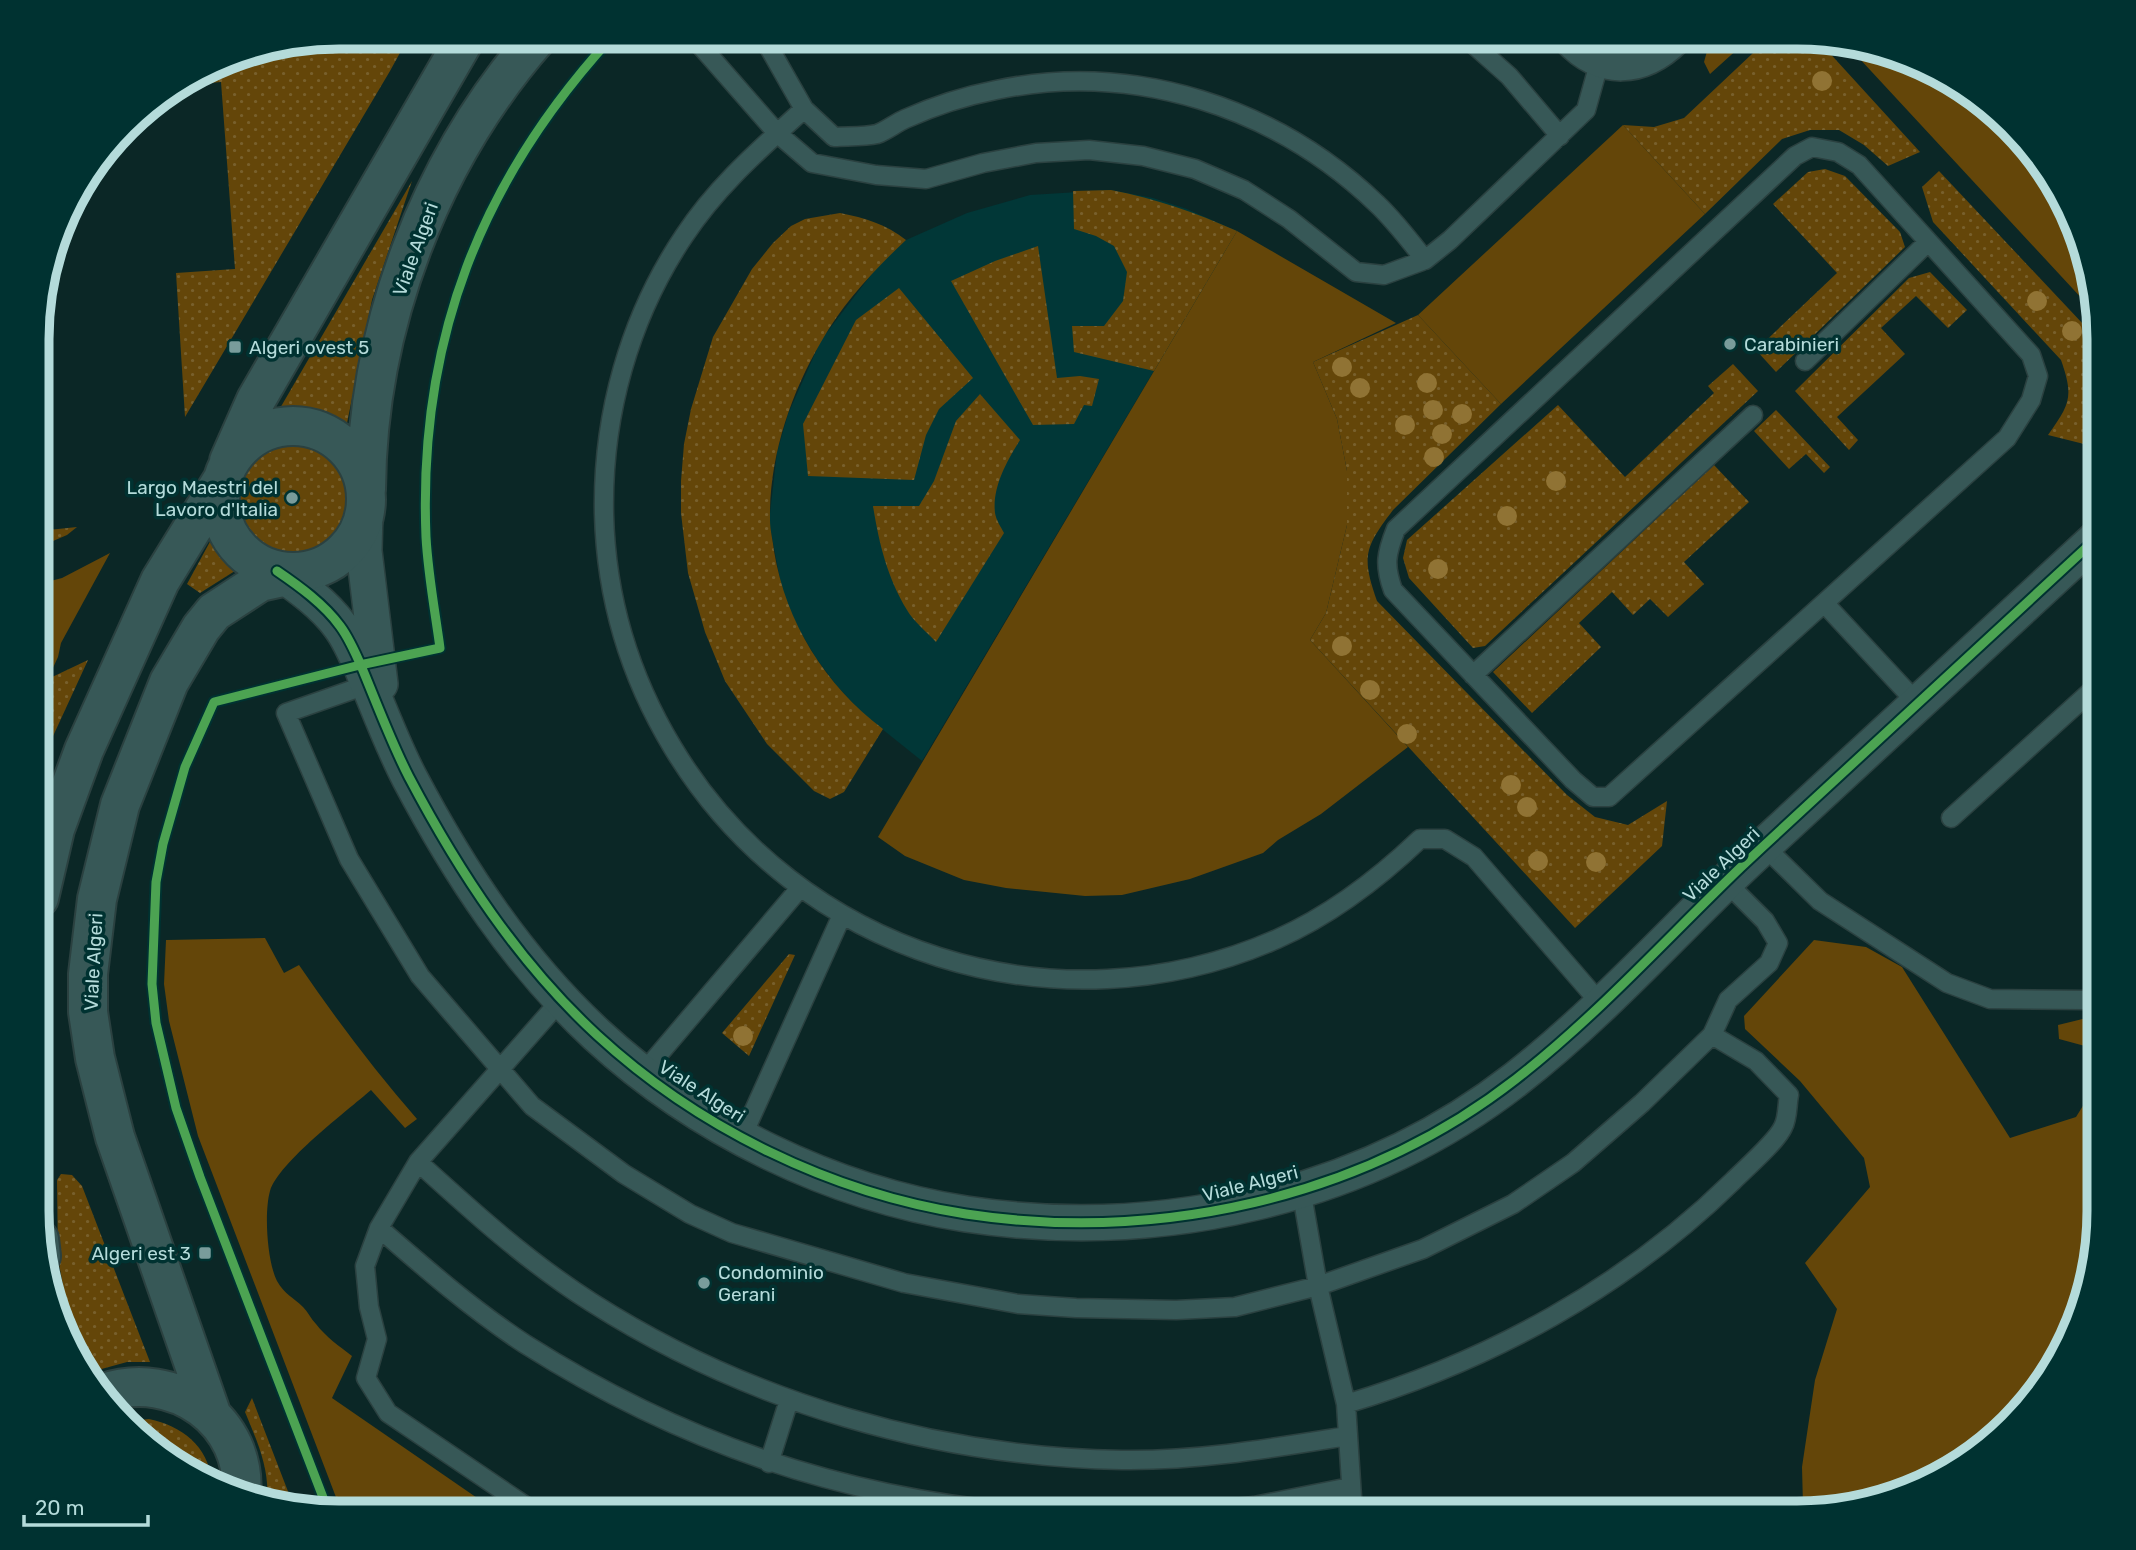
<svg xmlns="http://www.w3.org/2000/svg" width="2136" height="1550" font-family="Rubik,sans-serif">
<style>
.built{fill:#013737}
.grass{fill:#644609}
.park{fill:url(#park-dots)}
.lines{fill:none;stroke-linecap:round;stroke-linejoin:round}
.lane-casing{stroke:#2b4140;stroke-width:21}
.street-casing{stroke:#2b4140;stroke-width:38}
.secondary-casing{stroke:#2b4140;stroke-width:42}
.lane{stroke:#375857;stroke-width:18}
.street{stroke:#375857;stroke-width:35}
.secondary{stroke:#375857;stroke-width:38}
.cycleway-casing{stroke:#003231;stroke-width:13}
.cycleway{stroke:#4ca352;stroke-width:9}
.tree{fill:#907334}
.poi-dot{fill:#799c9b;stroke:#003231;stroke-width:2.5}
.labels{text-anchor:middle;stroke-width:7;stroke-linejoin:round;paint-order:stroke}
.street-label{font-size:19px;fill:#b4dbda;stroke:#003231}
.poi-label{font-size:19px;fill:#b4dbda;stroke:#003231;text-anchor:start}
.rim{fill:none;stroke:#b4dbda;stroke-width:9}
</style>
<defs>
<pattern id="park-dots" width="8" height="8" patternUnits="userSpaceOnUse" patternTransform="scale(1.75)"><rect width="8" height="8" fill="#644609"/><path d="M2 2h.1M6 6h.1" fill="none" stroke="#78602c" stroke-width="1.8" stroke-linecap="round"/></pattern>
</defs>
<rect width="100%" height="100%" fill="#0b2726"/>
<!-- built -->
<path class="built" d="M1111 190 1153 198 1187 209 1237 231 922 761 862 713 836 685 816 658 798 628 783 595 769 522 777 452 788 414 821 340 877 267 906 240 967 213 1030 195Z"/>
<!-- grass -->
<path class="grass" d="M1711 37H1751L1710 74 1704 62Z
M1846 44 1912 60 1981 100 2068 205 2098 316Z
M1623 125 1705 214 1501 404 1418 315Z
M1237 231 1396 323 1313 362 1337 419 1347 471V525L1326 613 1310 640 1408 747 1321 814 1278 840 1263 853 1190 879 1122 895 1085 896 1006 888 964 880 905 856 878 837Z
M110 553 61 643 58 657 39 698V584L62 578Z
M265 938 284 973 299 965C336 1019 374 1070 417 1119L405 1128 371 1090C347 1111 279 1162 270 1191 264 1212 267 1261 277 1281 285 1295 293 1297 303 1307 308 1312 311 1319 316 1324 326 1337 339 1346 352 1356L332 1398 499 1513H342L198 1136 169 1021 164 984 166 940Z
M1814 940 1866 947 1902 967 2010 1138 2076 1117 2094 1088 2096 1049 2059 1039 2058 1025 2099 1015V1230L2083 1308 2036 1395 1931 1482 1800 1513 1803 1506 1802 1467 1815 1380 1837 1309 1805 1263 1870 1187 1864 1158 1800 1081 1745 1029 1744 1016Z"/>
<!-- park -->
<path class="park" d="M1770 37H1815L1920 152 1888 166 1864 145 1839 130H1810L1782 139 1705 214 1623 125 1654 127 1684 118Z
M407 40 390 71 185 417 176 273 235 269 221 82 199 84V75L224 60 286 47Z
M1825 169 1845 176 1900 232 1905 247 1776 372 1756 350 1837 273 1773 204 1808 172Z
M1939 171 2099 341V435L2088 445 2048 435C2070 404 2074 397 2061 360L1933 222 1922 187Z
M412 181 372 300 346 428C325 414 305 407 279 410Z
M1111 190C1157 199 1194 212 1237 231L1154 371 1074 352 1072 326H1104L1123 301 1127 272 1114 246 1096 236 1074 229 1073 191Z
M840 213C865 218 886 224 906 240 874 270 843 303 821 342 790 395 769 458 770 520 770 530 773 541 774 551 786 623 825 685 883 729L844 792 830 799 814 791 767 744 725 681 705 632 688 573 681 513V481L684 444 691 409 713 337 752 269 773 243 791 226 805 219Z
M1038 246 1057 378 1080 376 1099 379 1092 406 1084 405 1074 424 1033 425 951 281 995 261Z
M1930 272 1967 310 1948 328 1916 296 1881 328 1905 354 1837 417 1858 440 1849 450 1795 391 1909 278Z
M899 288 973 378 939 409 926 435 914 480 808 476 803 424 856 320Z
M1418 315 1501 404 1393 510C1365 547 1361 556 1377 601L1567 795 1595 817 1628 825 1667 801 1662 846 1575 928 1310 640 1326 613 1347 525V471L1337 419 1313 362Z
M1733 364 1758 391 1485 646 1473 648 1409 578 1403 558 1407 540 1558 405 1625 477 1714 393 1708 386Z
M980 394 1020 440C1007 461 992 487 995 513 996 520 1001 527 1004 533L936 642C927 632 914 622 907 610 887 577 879 543 873 506H919L934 481 956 421Z
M1776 410 1830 467 1824 473 1806 454 1789 469 1754 431Z
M236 498a55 55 0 1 1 110 0a55 55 0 1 1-110 0Z
M1714 465 1749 502 1684 562 1704 584 1668 617 1650 599 1633 615 1612 592 1579 623 1601 647 1532 713 1493 672Z
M77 527 67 535 39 547V531Z
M212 538 225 558 238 569 200 593 187 584Z
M88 660 43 758 39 767V698L50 678Z
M789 954 795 955 749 1056 722 1033Z
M61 1174 72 1175 82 1186 150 1362H127L87 1373 77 1362 58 1258 57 1180Z
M252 1398 294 1507 267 1502C270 1469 257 1441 245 1412Z
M149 1419C182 1426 208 1446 212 1481L155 1450 129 1421Z"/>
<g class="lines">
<defs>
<path id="lane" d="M693 37 777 133 812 163 876 175 926 179 983 163 1036 153 1089 150 1143 156 1195 169 1244 190 1289 219 1356 272 1384 275 1425 260 1450 240 1586 110 1600 60
M763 37 804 109 834 137C847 136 864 137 877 134 886 131 896 123 905 119 934 106 965 96 996 90 1134 61 1276 107 1377 204 1395 221 1410 241 1425 260
M1465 37 1509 76 1560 136
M804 109C760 149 717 186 684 236 629 318 602 416 604 514 606 597 630 677 673 748 797 954 1057 1036 1277 939 1331 915 1378 879 1420 839H1445L1474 857 1601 1004
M1812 147 1838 152 1859 165 2031 355 2038 376 2031 400 2007 438 1609 797H1593L1573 780 1393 590C1384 565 1386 554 1396 529L1795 156Z
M1805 361 1928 242
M1825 604 1918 704
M1473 675 1753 415
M369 684 286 713 349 859 420 976 532 1106 624 1174 690 1214 732 1233 904 1283 1018 1304 1076 1308 1176 1310 1235 1307 1318 1286 1423 1249 1513 1204 1573 1163 1642 1103 1712 1035 1728 1000 1769 963 1778 943 1765 921 1726 882
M1951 818 2099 684
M1764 846 1820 901 1947 983 1990 999 2086 1000 2099 996
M643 1073 800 888
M742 1137 842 915
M418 1162C473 1212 528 1262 591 1302 748 1402 936 1457 1122 1460 1199 1461 1273 1448 1348 1436
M1301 1189 1318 1286 1346 1404 1353 1513
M379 1228C426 1269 473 1310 525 1344 680 1442 840 1497 1023 1513
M1346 1404C1490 1361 1625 1287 1733 1181 1745 1169 1777 1141 1783 1127 1788 1118 1787 1105 1789 1095L1756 1061 1712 1035
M769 1463 789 1400
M536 1513 388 1413 366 1378 377 1339 369 1307 365 1266 379 1228 418 1162 561 1000
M1186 1513 1254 1506 1350 1487"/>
<path id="street" d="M1569 37C1602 73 1642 70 1675 37
M365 510 364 551 380 684
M277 571C299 586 324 604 340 626 349 638 356 654 362 668 377 704 391 742 409 777 459 872 518 962 597 1035 698 1128 831 1193 966 1214 1157 1243 1362 1199 1516 1079 1597 1016 1667 938 1741 867 1860 756 1980 646 2099 536"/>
<path id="secondary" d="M220 499a73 73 0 1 1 146 0a73 73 0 1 1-146 0Z
M229 461 256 400 466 37
M366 490C367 326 430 160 538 37
M39 898 55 829 84 750 160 581 221 482
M39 1239 41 1256
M104 1393C174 1369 249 1421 241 1497
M212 1416 115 1137 95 1058 88 1012V974L97 899 120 805 169 682 201 628 214 612 260 582 301 573"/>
</defs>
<!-- lane casing -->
<use href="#lane" class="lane-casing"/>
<!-- street casing -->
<use href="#street" class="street-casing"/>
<!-- secondary casing -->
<use href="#secondary" class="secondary-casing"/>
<!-- lane -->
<use href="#lane" class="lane"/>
<!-- street -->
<use href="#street" class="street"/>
<!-- secondary -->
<use href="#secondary" class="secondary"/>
<defs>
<path id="cycleway" d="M277 571C299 586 324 604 340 626 349 638 356 654 362 668 377 704 391 742 409 777 459 872 518 962 597 1035 698 1128 831 1193 966 1214 1157 1243 1362 1199 1516 1079 1597 1016 1667 938 1741 867 1860 756 1980 646 2099 536
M329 1513 200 1177 176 1108 156 1023 152 984 156 882 163 844 185 767 214 702 360 665 440 648C435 611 428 574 426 537 418 341 480 181 612 37"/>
</defs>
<!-- cycleway casing -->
<use href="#cycleway" class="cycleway-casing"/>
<!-- cycleway -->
<use href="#cycleway" class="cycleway"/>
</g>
<!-- trees -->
<g class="tree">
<circle cx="1822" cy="81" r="10"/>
<circle cx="2037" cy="301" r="10"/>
<circle cx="2072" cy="331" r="10"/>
<circle cx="1342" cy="367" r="10"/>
<circle cx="1427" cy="383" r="10"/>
<circle cx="1360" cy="388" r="10"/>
<circle cx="1433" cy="410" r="10"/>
<circle cx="1462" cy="414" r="10"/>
<circle cx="1405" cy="425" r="10"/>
<circle cx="1442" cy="434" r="10"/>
<circle cx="1434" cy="457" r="10"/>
<circle cx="1556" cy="481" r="10"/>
<circle cx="1507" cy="516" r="10"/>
<circle cx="1438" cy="569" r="10"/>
<circle cx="1342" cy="646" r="10"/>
<circle cx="1370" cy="690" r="10"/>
<circle cx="1407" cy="734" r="10"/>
<circle cx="1511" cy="785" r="10"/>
<circle cx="1527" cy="807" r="10"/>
<circle cx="1538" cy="861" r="10"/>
<circle cx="1596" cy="862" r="10"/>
<circle cx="743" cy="1036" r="10"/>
</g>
<!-- markers -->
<g class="poi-dot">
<circle cx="1730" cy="344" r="7"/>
<rect x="228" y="340" width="14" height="14" rx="3.5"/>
<circle cx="292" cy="498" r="7"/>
<rect x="198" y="1246" width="14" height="14" rx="3.5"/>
<circle cx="704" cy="1283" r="7"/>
</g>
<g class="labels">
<!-- street labels -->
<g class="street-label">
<text transform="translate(415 249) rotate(-70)" y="7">Viale Algeri</text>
<text transform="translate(1721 864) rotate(-44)" y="7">Viale Algeri</text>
<text transform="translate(93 962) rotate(-87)" y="7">Viale Algeri</text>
<text transform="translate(702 1091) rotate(33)" y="7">Viale Algeri</text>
<text transform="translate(1250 1183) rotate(-14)" y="7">Viale Algeri</text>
</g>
<!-- poi labels -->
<g class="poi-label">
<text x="1744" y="351">Carabinieri</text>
<text x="249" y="354">Algeri ovest 5</text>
<text x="278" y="494" text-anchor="end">Largo Maestri del<tspan x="278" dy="22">Lavoro d'Italia</tspan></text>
<text x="191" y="1260" text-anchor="end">Algeri est 3</text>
<text x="718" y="1279">Condominio<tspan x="718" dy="22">Gerani</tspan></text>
</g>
</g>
<!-- crop -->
<path d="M0 0H2136V1550H0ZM339 49H1797A290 290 0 0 1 2087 339V1211A290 290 0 0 1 1797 1501H339A290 290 0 0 1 49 1211V339A290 290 0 0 1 339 49Z" fill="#003231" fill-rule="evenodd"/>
<path class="rim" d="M339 49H1797A290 290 0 0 1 2087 339V1211A290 290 0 0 1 1797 1501H339A290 290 0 0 1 49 1211V339A290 290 0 0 1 339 49Z"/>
<!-- scale -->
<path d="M24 1515v10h124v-10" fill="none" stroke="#b4dbda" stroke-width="3.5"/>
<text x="35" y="1515" font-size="21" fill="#b4dbda" stroke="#003231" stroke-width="5" paint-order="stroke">20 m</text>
</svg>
